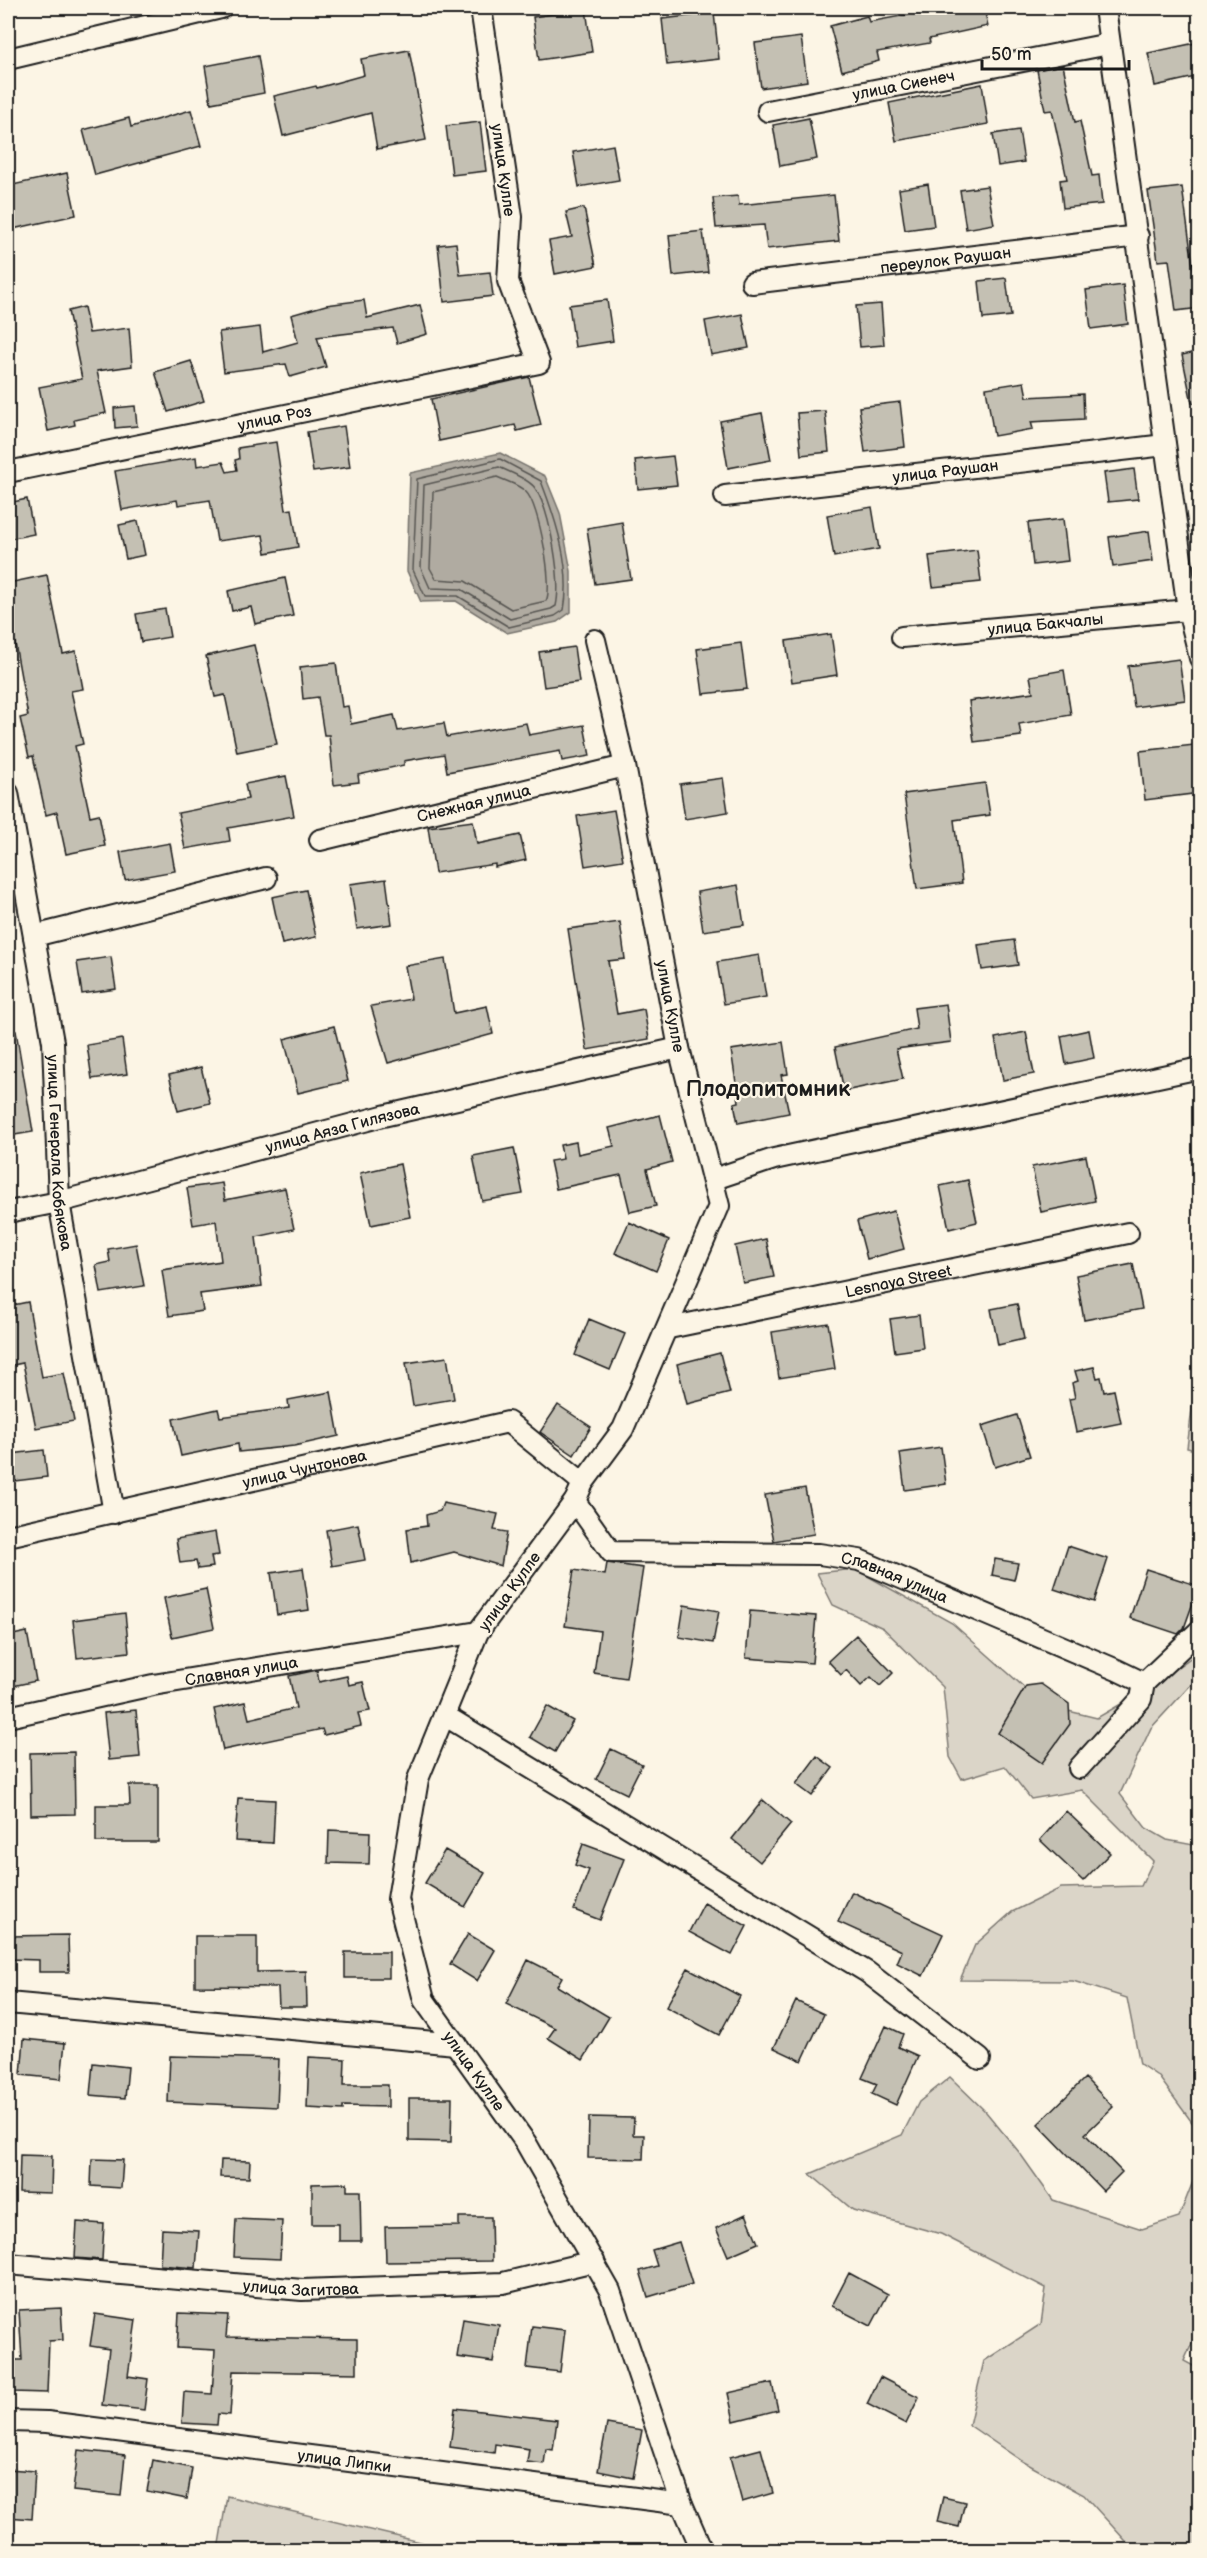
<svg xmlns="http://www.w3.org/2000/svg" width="1207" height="2558" font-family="'Balsamiq Sans',sans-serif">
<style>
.green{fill:#dbd5c8;stroke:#7c7872;stroke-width:1.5}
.water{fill:#b0aba1;stroke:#75726c;stroke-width:1.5}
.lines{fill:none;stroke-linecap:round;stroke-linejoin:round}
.shore{stroke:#575551;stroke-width:1.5}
.building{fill:#c4c0b3;stroke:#1c1c1c;stroke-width:1.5}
.minor-casing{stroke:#1c1c1c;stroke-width:24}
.minor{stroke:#fcf5e5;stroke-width:20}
.labels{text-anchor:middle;stroke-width:4.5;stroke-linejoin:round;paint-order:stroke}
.street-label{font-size:16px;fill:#1c1c1c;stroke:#fcf5e5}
.district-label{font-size:22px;font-weight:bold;fill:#1c1c1c;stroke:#fcf5e5}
</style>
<rect width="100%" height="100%" fill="#fcf5e5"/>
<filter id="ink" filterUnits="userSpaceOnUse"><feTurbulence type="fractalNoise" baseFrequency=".0167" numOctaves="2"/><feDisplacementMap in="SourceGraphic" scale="12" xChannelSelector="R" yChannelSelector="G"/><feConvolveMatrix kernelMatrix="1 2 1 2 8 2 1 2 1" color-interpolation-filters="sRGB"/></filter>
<g filter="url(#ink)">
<!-- green -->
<path class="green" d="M1199 1355V1451L1187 1448Z
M855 1569 952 1623 1044 1705 1097 1718 1145 1690 1199 1652V1676L1151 1728 1120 1794 1146 1828 1167 1840 1199 1846V2132L1159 2077 1140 2064 1127 1998 1073 1981 960 1980 975 1945 1012 1912 1061 1888 1141 1886 1153 1861 1082 1790 1031 1799 1005 1766 962 1779 950 1757 943 1687 883 1628 833 1605 817 1573Z
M950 2077 986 2112 1019 2152 1053 2200 1142 2229 1179 2217 1194 2179 1199 2146V2328L1184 2361 1199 2369V2550H1134L1084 2495 1022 2461 969 2425 984 2361 1041 2324 1046 2288 941 2234 853 2210 810 2174 902 2135 919 2102Z
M227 2496 454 2550H218Z"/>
<!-- water -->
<path class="water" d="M500 453 545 476 560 513 571 571V612L557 622 507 633 456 601 421 602 407 571 410 473Z"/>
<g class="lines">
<!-- shore -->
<path class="shore" d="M500 459 541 481C556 520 572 568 564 610L555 616 509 627 458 596H425L413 570 417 479Z
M499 467C509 472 529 479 535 488 550 510 562 580 556 606L551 609 510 619 461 589 430 588 421 568 424 485Z
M497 477C506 481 520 485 526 492 539 504 554 587 546 601L511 609 465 581 436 579 430 568 433 492Z"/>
</g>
<!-- building -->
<path class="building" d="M944 8H984L988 26 929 39 930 43 877 52 879 61 842 71 830 26 867 16 869 22Z
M586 9 592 52 539 60 533 17Z
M714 13 719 59 667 65 662 19Z
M801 37 807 81 761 88 755 43Z
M1200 42V76L1155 86 1148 53Z
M409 50 426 140 377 149 371 113 283 136 274 96 316 86 317 88 364 75 361 59Z
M258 56 264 93 211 103 205 66Z
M1063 65 1075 122 1080 121 1092 176 1099 175 1102 204 1063 208 1060 180 1067 179 1052 110 1045 111 1037 70Z
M982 84 988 124 896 141 889 103Z
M191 110 201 146 95 175 83 130 129 118 131 127Z
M809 118 817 159 780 166 773 125Z
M480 122 486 171 452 175 446 126Z
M1019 130 1024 162 998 166 993 134Z
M613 145 619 180 579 187 573 152Z
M67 173 76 215 8 230V186Z
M928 184 934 226 905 230 899 189Z
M987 186 994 224 966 229 960 190Z
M1182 187 1195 280H1200V308L1176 311 1169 260 1158 261 1148 191Z
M834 195 839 241 767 249 764 225 716 228 713 198 738 196 739 205Z
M584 208 596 266 555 274 549 241 572 237 566 212Z
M703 231 708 272 673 276 669 235Z
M456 243 460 275 490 272 493 296 444 302 438 245Z
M1006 278 1011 316 983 319 979 281Z
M1123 285 1128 324 1091 329 1086 290Z
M364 300 367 318 420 305 427 334 397 343 393 328 317 337 326 367 290 377 286 364 224 372 219 332 260 327 263 352 298 342 291 315 326 305Z
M607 300 613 341 575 347 569 305Z
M881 304 884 345 860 347 856 306Z
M84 307 89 333 129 328 132 366 97 371 106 413 74 420 75 425 48 431 39 387 82 379 68 311Z
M742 314 749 348 711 355 705 321Z
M1200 351V403H1192L1182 355Z
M191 361 204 401 168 412 155 372Z
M529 377 541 425 517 431 515 425 439 441 431 399Z
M1024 382 1027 397 1083 394 1084 419 1031 422 1033 429 994 436 986 388Z
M900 402 905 447 865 452 859 407Z
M135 406 137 426 115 428 114 408Z
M825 411 829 452 801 455 797 413Z
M762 413 771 460 728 468 720 421Z
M344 426 350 467 313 472 307 432Z
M276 442 286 510 292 509 298 547 266 553 263 535 217 541 210 500 178 505 177 500 122 510 115 471 196 457 197 466 223 462 227 472 237 470 235 460 239 459 238 448Z
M673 456 677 485 638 489 635 460Z
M1134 469 1138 499 1108 502 1104 473Z
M27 499 34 534 8 539V503Z
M872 507 879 549 834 557 827 515Z
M1063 519 1068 561 1033 565 1028 523Z
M138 521 145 555 126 559 119 525Z
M622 522 631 579 595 584 587 528Z
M1149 531 1153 561 1113 567 1109 537Z
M977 550 981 582 933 587 929 556Z
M47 575 63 654 76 651 83 689 71 691 83 744 75 746 90 816 99 814 105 846 66 854 57 812 46 815 33 756 29 757 20 718 28 716 14 638 8 640V583Z
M285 578 293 616 255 624 251 607 232 611 228 591Z
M165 609 170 637 141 642 136 614Z
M831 634 837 675 792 682 786 641Z
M741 643 747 689 703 694 697 649Z
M254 645 277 744 237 752 225 695 215 697 206 656Z
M574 647 579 682 544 687 539 652Z
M1179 659 1185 700 1134 707 1128 666Z
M336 663 342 707 348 706 351 724 394 715 398 731 444 723 447 737 526 723 529 735 584 725 590 756 562 761 560 751 447 772 444 754 404 761V765L358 775 359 782 334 785 329 735H324L318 697 303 699 300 667Z
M1064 670 1071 715 1019 724 1021 736 974 742 969 701 1033 692 1030 676Z
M1194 745 1200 793 1145 800 1140 751Z
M286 776 294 816 228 828 230 841 185 849 178 813 248 799 245 784Z
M723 778 728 812 685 819 680 784Z
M985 783 990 815 954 820 962 883 917 889 904 794Z
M614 810 623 860 585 866 577 816Z
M473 821 477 844 520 835 526 860 495 867V864L435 873 428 827Z
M170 843 175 871 125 880 120 852Z
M386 879 392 924 357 929 350 884Z
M738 885 744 925 703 931 697 892Z
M306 890 316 937 282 944 272 897Z
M620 922 625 959 608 961 617 1014 644 1009 649 1039 587 1050 568 929Z
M1014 940 1018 965 982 970 978 945Z
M759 955 766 997 724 1004 717 962Z
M111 957 116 989 82 994 77 962Z
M445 959 454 1013 487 1006 493 1034 388 1063 371 1006 411 999 405 966Z
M946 1004 951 1042 896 1049 903 1079 844 1091 835 1047 917 1029 914 1008Z
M334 1026 348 1081 298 1093 284 1039Z
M1089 1030 1094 1058 1066 1064 1061 1036Z
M8 1031H16L33 1132 8 1136Z
M1026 1032 1034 1074 1003 1080 995 1038Z
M122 1039 127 1074 92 1079 87 1045Z
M783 1042 788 1074 781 1075 789 1113 738 1123 734 1103 739 1102 731 1050Z
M201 1067 210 1103 178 1111 169 1075Z
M660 1115 672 1162 647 1169 656 1206 630 1212 621 1175 556 1189 550 1161 563 1159 560 1145 576 1142 578 1154 614 1146 609 1128Z
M514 1148 523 1194 482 1201 473 1156Z
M1086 1156 1095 1201 1041 1212 1032 1167Z
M400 1164 410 1217 371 1225 360 1173Z
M968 1180 977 1222 949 1229 940 1186Z
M222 1183 225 1200 285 1188 294 1229 256 1237 262 1286 200 1294 203 1311 169 1316 162 1270 221 1261 216 1221 193 1225 187 1188Z
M894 1211 904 1249 867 1259 857 1221Z
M629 1222 669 1240 656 1271 615 1253Z
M766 1239 774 1277 743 1283 735 1246Z
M136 1244 144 1286 101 1293 96 1265 110 1262 108 1249Z
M1133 1264 1142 1309 1084 1320 1076 1275Z
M28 1302 42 1377 64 1373 74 1421 36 1428 23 1363 8 1366V1306Z
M1017 1304 1024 1339 998 1345 991 1309Z
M919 1315 923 1348 895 1352 890 1319Z
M589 1319 625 1334 610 1370 575 1355Z
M828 1323 835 1369 779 1378 772 1332Z
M720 1353 730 1393 687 1404 677 1364Z
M447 1357 454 1399 413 1406 406 1363Z
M1094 1367 1097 1378 1101 1377 1104 1392 1114 1390 1121 1423 1076 1432 1069 1399 1075 1398 1072 1383 1078 1381 1075 1371Z
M331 1392 339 1436 294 1446 239 1452 238 1444 181 1456 173 1419 218 1409 220 1417 289 1408 288 1400Z
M558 1405 591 1427 574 1455 540 1432Z
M1017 1415 1030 1456 995 1467 982 1426Z
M941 1447 946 1484 905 1490 900 1453Z
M44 1450 47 1477 15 1481 11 1454Z
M805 1488 814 1534 774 1541 765 1495Z
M443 1503 498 1514 494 1530 507 1532 501 1566 454 1552 411 1563 407 1529 427 1526 426 1515 440 1511Z
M358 1524 365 1560 332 1566 326 1530Z
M215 1532 219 1555 211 1556 213 1567 198 1569 196 1561 180 1563 176 1539Z
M1068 1546 1108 1559 1094 1602 1054 1589Z
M995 1559 1018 1563 1014 1580 992 1575Z
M607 1563 643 1568 626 1678 594 1673 600 1631 565 1626 574 1570 605 1575Z
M303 1568 309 1610 277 1615 271 1573Z
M1146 1569 1199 1586 1184 1628 1178 1634 1130 1618Z
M206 1589 214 1628 172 1637 164 1598Z
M684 1605 719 1611 713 1643 679 1637Z
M750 1611 816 1616 812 1663 746 1658Z
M125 1613 129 1652 77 1658 73 1620Z
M27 1632 36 1681 8 1687V1636Z
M856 1635 893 1673 880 1686 871 1677 861 1686 846 1670 841 1675 828 1661Z
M317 1670 319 1682 347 1676 349 1685 363 1682 370 1711 358 1713 361 1726 324 1735 322 1729 223 1750 214 1709 245 1702 249 1719 296 1708 289 1676Z
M1041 1684 1069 1704 1070 1724 1042 1763 998 1733 1026 1686Z
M547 1706 573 1721 555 1752 530 1737Z
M136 1710 140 1757 109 1760 104 1713Z
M611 1749 642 1764 627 1794 596 1779Z
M74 1752 75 1814 31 1815 30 1753Z
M817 1756 833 1768 812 1796 796 1784Z
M129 1785H158V1842H96V1805H130Z
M238 1798 275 1800 273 1843 235 1841Z
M763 1800 791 1824 760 1862 732 1839Z
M1066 1811 1110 1853 1083 1881 1040 1840Z
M329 1830 370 1832 369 1864 328 1863Z
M583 1844 624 1859 600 1920 574 1910 589 1870 575 1865Z
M445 1850 485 1873 465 1907 425 1883Z
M852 1892 943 1934 923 1976 897 1963 902 1951 838 1922Z
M704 1903 747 1926 732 1955 689 1932Z
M468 1934 495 1950 477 1981 450 1964Z
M68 1935 69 1972H39V1960L8 1959V1936Z
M195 1936H257V1972L306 1971 307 2007H279L278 1987 195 1986Z
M345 1952H389V1978H345Z
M528 1960 562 1977 557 1986 609 2017 583 2060 548 2038 555 2028 506 2004Z
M688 1968 740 1996 719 2035 666 2007Z
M796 2001 824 2014 802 2061 774 2048Z
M886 2026 903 2034 898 2047 918 2056 896 2105 872 2094 877 2084 862 2078Z
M24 2039 65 2043 61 2079 21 2075Z
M170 2056 279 2059 277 2107 168 2102Z
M309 2057 345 2059 344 2085H388V2107L343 2106V2110L307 2108Z
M93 2063 128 2067 125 2098 90 2095Z
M1085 2078 1113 2107 1085 2134 1122 2172 1103 2191 1038 2124Z
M409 2098H452L451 2142 409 2141Z
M589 2117 634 2118 633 2135H644L643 2159 588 2158Z
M20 2155 52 2156 51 2193 19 2192Z
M92 2159 123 2160 121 2188 91 2186Z
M221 2160 250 2161 249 2178 220 2177Z
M347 2183V2191H360L361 2241H339V2224H312V2184Z
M746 2214 758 2243 728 2256 716 2228Z
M459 2217H491L492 2261 386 2262 385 2227 459 2226Z
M236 2219 282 2221 280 2259 234 2257Z
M77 2222 104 2224 102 2260 75 2258Z
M162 2229 199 2231 196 2268 160 2265Z
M679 2242 692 2284 648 2297 640 2271 657 2266 652 2250Z
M849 2273 888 2294 871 2326 832 2306Z
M61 2308 63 2340 49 2341 47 2393 12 2392 13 2360H22L19 2310Z
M179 2313 228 2315 226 2337 357 2339V2373L233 2371 230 2415 218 2414 217 2425 182 2423 184 2392 212 2394 215 2350 177 2348Z
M95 2314 136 2320 128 2376 148 2379 144 2410 102 2405 109 2349 90 2346Z
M463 2319 499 2325 493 2362 457 2357Z
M532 2326 565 2330 560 2372 527 2368Z
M880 2377 919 2397 906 2424 867 2404Z
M772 2383 778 2410 734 2421 728 2393Z
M455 2408 557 2420 553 2450 546 2449 544 2464 527 2462 529 2449 495 2444 494 2453 450 2447Z
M607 2424 642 2430 633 2478 598 2471Z
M761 2449 773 2493 742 2502 730 2457Z
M78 2450 125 2455 121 2496 73 2491Z
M153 2460 192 2468 187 2499 147 2491Z
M8 2469 35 2471 32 2519 8 2517Z
M943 2497 965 2502 959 2527 937 2522Z"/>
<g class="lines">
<defs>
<g id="minor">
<path d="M1105 8 1188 610 1200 658"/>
<path d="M8 59 221 8"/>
<path id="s1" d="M768 111 1109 44"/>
<path id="s2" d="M752 283 1138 236"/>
<path id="s3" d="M8 472 539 363 508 281 512 217 481 8"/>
<path id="s4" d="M725 496 1165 445"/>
<path id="s5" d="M902 637 1188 610"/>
<path id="s6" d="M595 640 625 766 679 1048 719 1206 623 1429 583 1483 575 1501 478 1632 418 1779 398 1899 424 2000 526 2143 610 2291 682 2504 702 2550"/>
<path id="s7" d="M8 793 53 1042 59 1202 114 1513"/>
<path id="s8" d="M320 840 625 766"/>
<path d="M34 936 266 878"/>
<path d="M714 1179 774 1159 1200 1068"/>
<path id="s9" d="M8 1212 59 1202 383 1116 679 1048"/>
<path id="s10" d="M669 1328 1128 1233"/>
<path id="s11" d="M575 1501 611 1552 819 1554 859 1560 1117 1670 1144 1683 1200 1630"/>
<path id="s12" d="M8 1536 508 1422 583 1483"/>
<path d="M444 1715 867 1972 980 2059"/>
<path id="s13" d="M8 1717 153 1685 478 1632"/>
<path d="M1079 1768 1141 1699 1144 1683"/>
<path d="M8 2003 456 2044"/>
<path id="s14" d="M8 2264 302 2290 503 2283 594 2261"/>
<path id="s15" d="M8 2421 47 2422 682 2504"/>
</g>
</defs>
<!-- minor casing -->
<use href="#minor" class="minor-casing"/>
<!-- minor -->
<use href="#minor" class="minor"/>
</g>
</g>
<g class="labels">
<!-- street labels -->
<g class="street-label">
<text dy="6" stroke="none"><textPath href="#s1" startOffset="138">улица Сиенеч</textPath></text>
<text transform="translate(504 170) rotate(82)" y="6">улица Кулле</text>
<text dy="6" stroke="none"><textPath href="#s2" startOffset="195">переулок Раушан</textPath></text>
<text dy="6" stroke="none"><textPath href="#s3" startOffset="272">улица Роз</textPath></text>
<text dy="6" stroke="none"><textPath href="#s4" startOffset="222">улица Раушан</textPath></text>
<text dy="6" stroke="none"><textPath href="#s5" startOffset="144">улица Бакчалы</textPath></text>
<text dy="6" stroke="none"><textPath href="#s8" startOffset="158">Снежная улица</textPath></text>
<text dy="6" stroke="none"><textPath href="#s6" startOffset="374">улица Кулле</textPath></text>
<text dy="6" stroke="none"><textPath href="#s9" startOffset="345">улица Аяза Гилязова</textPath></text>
<text dy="6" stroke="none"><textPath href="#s7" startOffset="364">улица Генерала Кобякова</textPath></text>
<text dy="6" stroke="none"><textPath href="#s10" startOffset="234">Lesnaya Street</textPath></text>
<text dy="6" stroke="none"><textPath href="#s12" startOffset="304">улица Чунтонова</textPath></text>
<text dy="6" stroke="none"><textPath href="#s11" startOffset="350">Славная улица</textPath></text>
<text transform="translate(509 1591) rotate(-54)" y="6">улица Кулле</text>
<text dy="6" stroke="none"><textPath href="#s13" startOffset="238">Славная улица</textPath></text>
<text dy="6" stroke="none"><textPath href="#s6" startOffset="1544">улица Кулле</textPath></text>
<text dy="6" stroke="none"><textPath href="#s14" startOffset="294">улица Загитова</textPath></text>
<text dy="6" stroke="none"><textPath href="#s15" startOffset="339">улица Липки</textPath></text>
</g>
<!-- district labels -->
<g class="district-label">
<text x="768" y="1096">Плодопитомник</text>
</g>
</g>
<!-- margin -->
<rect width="1207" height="2558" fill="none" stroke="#fcf5e5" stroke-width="30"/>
<rect x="15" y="15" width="1177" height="2528" fill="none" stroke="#1c1c1c" stroke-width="2" filter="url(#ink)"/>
<!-- scale -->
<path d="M982 60v9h147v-9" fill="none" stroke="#1c1c1c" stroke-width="3"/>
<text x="991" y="60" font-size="18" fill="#1c1c1c" stroke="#fcf5e5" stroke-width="4.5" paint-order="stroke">50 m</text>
</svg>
